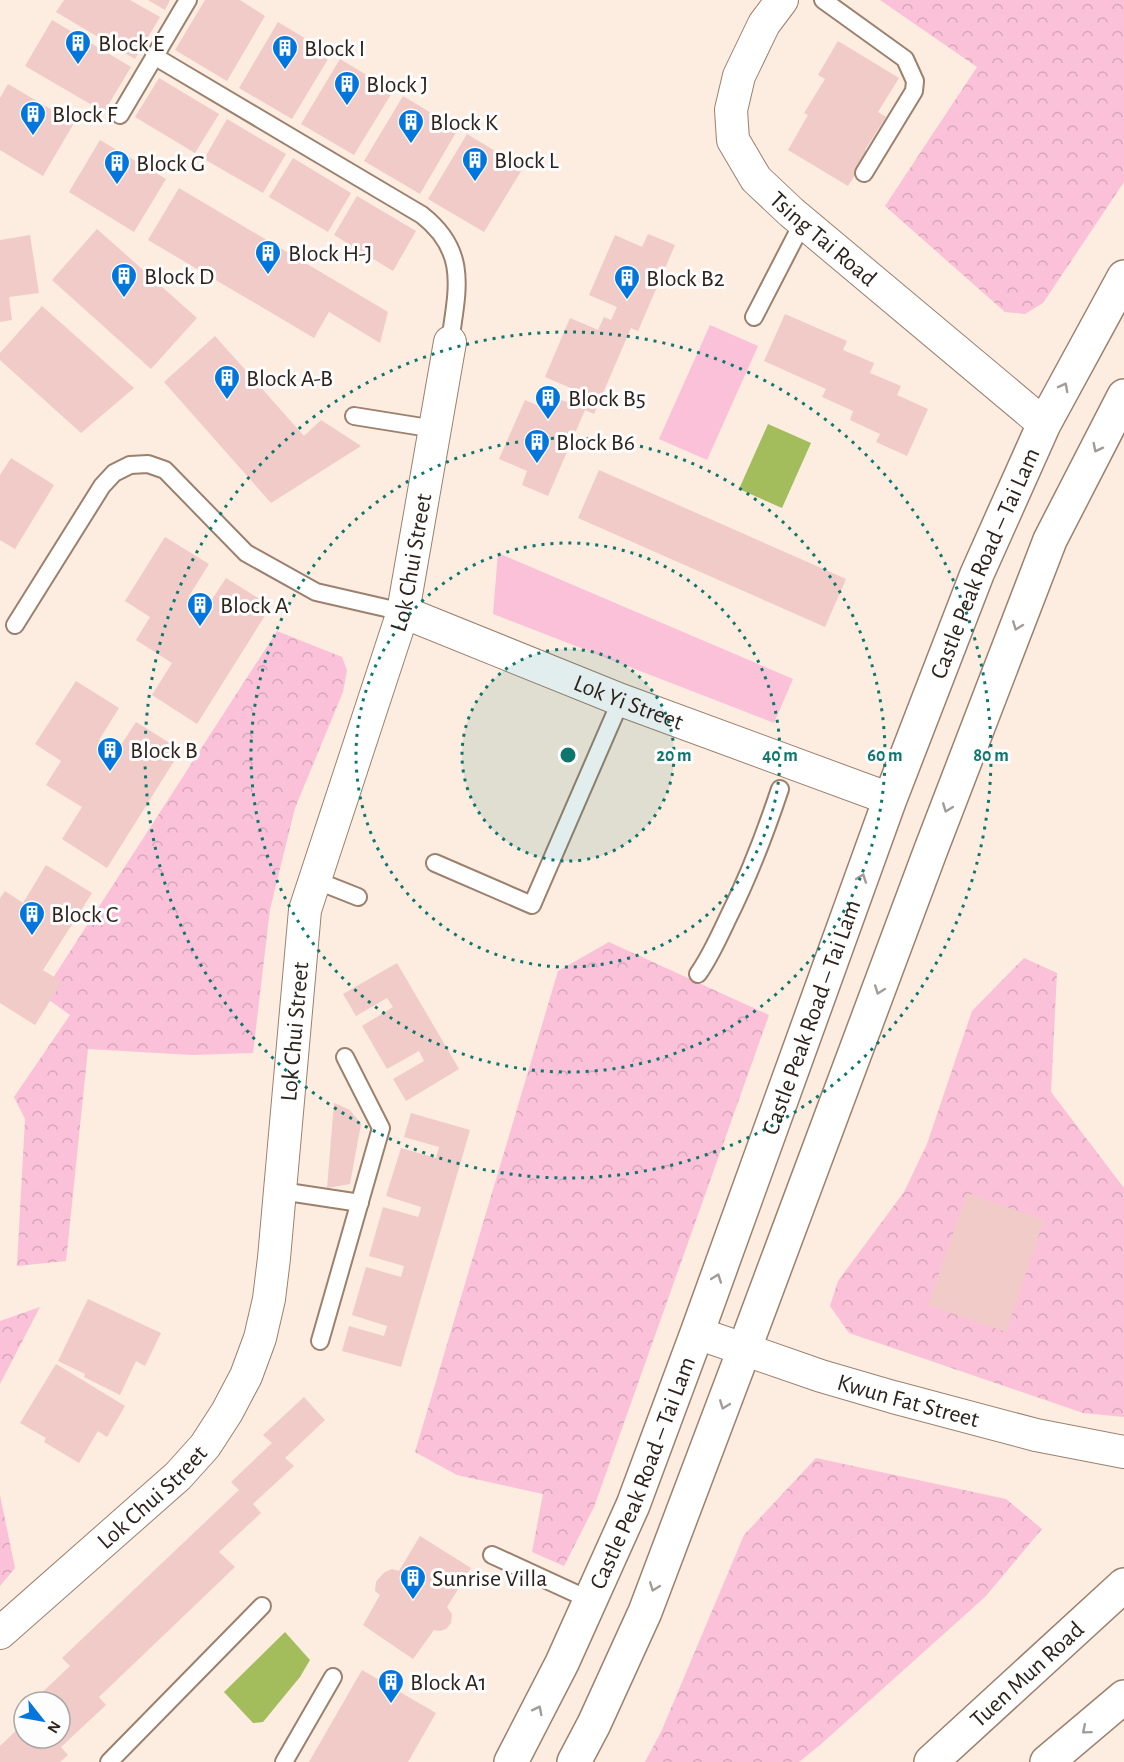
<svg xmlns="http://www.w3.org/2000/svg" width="1124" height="1762" font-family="'Alegreya Sans',sans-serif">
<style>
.green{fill:#fac1d9}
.forest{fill:url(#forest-crowns)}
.water{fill:#a3bd5d}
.building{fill:#f0cbc8}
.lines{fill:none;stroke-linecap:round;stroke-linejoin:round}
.lane-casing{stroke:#9b816e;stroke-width:20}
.street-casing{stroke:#9b816e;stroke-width:34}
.primary-casing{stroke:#9b816e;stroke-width:36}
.highway-casing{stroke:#9b816e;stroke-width:36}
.lane{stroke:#fff;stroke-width:16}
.street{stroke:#fff;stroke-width:32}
.primary{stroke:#fff;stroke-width:33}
.highway{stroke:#fff;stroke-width:33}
.oneway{stroke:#a19c99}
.ring{fill:none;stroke:#0f766e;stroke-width:3;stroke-dasharray:3 6}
.labels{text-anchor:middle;stroke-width:6;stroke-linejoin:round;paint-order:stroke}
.poi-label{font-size:24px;fill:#2e231c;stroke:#fdfdfd;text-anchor:start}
.street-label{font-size:24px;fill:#2e231c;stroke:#fdfdfd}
.centre{fill:#0f766e;stroke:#fdfdfd;stroke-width:3}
.ring-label{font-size:18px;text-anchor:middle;font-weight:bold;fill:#0f766e;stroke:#fdfdfd;stroke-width:6;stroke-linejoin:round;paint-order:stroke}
</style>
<defs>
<pattern id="forest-crowns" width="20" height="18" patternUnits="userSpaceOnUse" patternTransform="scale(1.5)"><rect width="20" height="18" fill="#fac1d9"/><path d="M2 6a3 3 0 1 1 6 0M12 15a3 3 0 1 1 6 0" fill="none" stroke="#d7a6ba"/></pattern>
</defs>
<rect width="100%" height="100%" fill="#fdece0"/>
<!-- green -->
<path class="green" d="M710 325 758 346 707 460 659 439Z
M498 553 793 679 774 723 493 614Z"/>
<!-- forest -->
<path class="forest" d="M880 0H1124V182L1043 303 1025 314 1005 312 885 206 977 67Z
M277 631 342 657 347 670 343 692 295 808 270 909 253 1053 192 1055 88 1049 66 1261 17 1266 25 1119 14 1097 70 1015 42 995Z
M609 942 769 1015 594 1507 564 1566 532 1552 543 1494 457 1475 415 1452 558 971Z
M1024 958 1057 973 1051 1092 1124 1188V1417L1083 1413 849 1333 830 1306 838 1281 904 1192 927 1144 972 1011Z
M40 1307 0 1384V1321Z
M816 1458 1006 1499 1042 1529 985 1597 820 1745 799 1762H645L661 1732 744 1535Z
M0 1495 15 1568 0 1586Z"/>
<!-- water -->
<path class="water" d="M768 424 811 443 782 508 739 489Z
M285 1632 310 1660 300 1677 263 1722 253 1723 224 1692Z"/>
<!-- building -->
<path class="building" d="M64 0H130L160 17 135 59 56 12Z
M148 0H170L165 10Z
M205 0H240L265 16 227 81 175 50Z
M52 20 131 67 104 112 25 66Z
M278 22 331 54 292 119 239 88Z
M838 41 899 78 878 112 886 117 865 150 869 153 848 186 788 150 808 115 804 113 825 79 818 75Z
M340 59 393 91 354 155 301 124Z
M159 78 219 114 195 153 135 117Z
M8 84 74 123 43 176 0 150V98Z
M403 96 458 129 420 194 364 161Z
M227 119 286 154 263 193 204 159Z
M467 134 523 168 484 232 428 199Z
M100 140 166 179 134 232 69 192Z
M293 158 351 193 328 232 269 197Z
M179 188 388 312 380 343 329 312 314 338 148 240Z
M357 196 416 231 393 271 334 235Z
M97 229 197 318 151 369 52 280Z
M648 234 675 245 638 331 631 328 594 414 585 410 548 496 522 485 527 471 499 459 525 400 552 412 558 399 567 402 573 389 545 377 570 318 598 330 604 317 611 320 617 307 589 295 615 235 642 247Z
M30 235 39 293 9 297 12 320 0 322V240Z
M42 306 134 388 81 433 0 360V353Z
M785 314 847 341 843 350 874 363 870 373 901 386 897 395 928 409 907 456 876 442 880 434 850 420 853 411 822 397 826 389 764 361Z
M215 336 304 436 321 420 361 446 271 503 164 382Z
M11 458 54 485 15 549 0 540V475Z
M599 470 846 579 825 627 578 518Z
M165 537 209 564 189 596 207 607 226 578 271 606 197 724 152 695 172 663 136 640 150 617 125 601Z
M76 681 119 708 99 740 117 751 136 722 181 750 107 868 62 839 82 807 46 785 61 761 35 744Z
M46 865 92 893 43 970 62 982 35 1025 0 1003V898L5 891 23 903Z
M397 963 459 1069 406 1101 393 1079 424 1061 419 1051 387 1069 362 1026 393 1007 387 998 356 1016 343 994Z
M334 1103 350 1110 361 1124 350 1184 327 1188Z
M411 1113 470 1130 401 1367 342 1351 349 1326 384 1336 387 1326 352 1315 366 1267 401 1277 404 1266 369 1256 383 1207 418 1217 420 1212 421 1207 386 1196 401 1148 436 1158 439 1147 404 1137Z
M967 1193 1044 1220 1006 1332 928 1305Z
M88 1299 161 1333 145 1366 136 1361 120 1395 84 1377 85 1374 58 1361Z
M56 1364 125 1406 107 1437 98 1431 79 1463 44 1442 46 1438 20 1423Z
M304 1397 325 1420 285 1458 294 1466 253 1504 261 1513 219 1552 235 1567 99 1697 106 1705 61 1747 68 1755 60 1762H0V1746L24 1723V1738H60V1702H32L70 1666 62 1658 239 1490 231 1482 272 1443 263 1435Z
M420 1536 471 1568 447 1607 452 1614 451 1623 446 1629 440 1631 434 1630 413 1659 363 1625 380 1595 375 1591 376 1582 379 1578 385 1572 392 1569 399 1571Z
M362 1670 436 1713 408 1762H309Z"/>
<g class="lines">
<defs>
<path id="lane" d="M823 0 905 59 915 81 914 91 864 173
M154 56 422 215C469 252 457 290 450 342
M120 115 188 0
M754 317 803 222
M354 416 435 429
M15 625 102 486 114 473 130 465 148 464 165 470 246 553 316 592 403 612
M435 863 532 905 621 700
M315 880 358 897
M698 974C710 957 718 939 727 920 748 878 765 834 780 789
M281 1191 360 1203
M320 1341 381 1128 345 1057
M492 1555 590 1600
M109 1762 262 1606
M284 1762 333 1677"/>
<g id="street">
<path id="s1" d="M782 0 764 24 739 76 731 110 733 140 756 179 791 212 1044 424"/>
<path id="s2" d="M403 612 621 700 890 799"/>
<path id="s3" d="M697 1333 821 1376 893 1397 1036 1435 1124 1452"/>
<path id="s4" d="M0 1633 178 1476 205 1446 227 1412 246 1376 260 1338 269 1299 274 1258 305 910 403 612 450 342"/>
</g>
<g id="primary">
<path id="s5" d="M511 1762 562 1663 633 1505 697 1333 890 799 977 574 1044 424 1124 277"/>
<path d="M574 1762 594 1724 645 1612 744 1350 930 852 1050 540 1124 396"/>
</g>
<g id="highway">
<path id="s6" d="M931 1762 1124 1585"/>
<path d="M1047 1762 1124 1697"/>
</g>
</defs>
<!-- lane casing -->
<use href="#lane" class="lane-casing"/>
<!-- street casing -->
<use href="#street" class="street-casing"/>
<!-- primary casing -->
<use href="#primary" class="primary-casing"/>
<!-- highway casing -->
<use href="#highway" class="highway-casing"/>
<!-- lane -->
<use href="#lane" class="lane"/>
<!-- street -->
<use href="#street" class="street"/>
<!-- primary -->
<use href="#primary" class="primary"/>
<!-- highway -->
<use href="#highway" class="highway"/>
</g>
<!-- one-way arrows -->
<defs><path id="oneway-chevron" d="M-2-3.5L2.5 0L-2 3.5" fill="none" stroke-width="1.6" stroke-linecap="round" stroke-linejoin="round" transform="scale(1.5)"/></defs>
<g class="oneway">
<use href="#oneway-chevron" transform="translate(1064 387) rotate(-62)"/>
<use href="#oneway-chevron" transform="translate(1097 448) rotate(117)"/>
<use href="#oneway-chevron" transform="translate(1017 626) rotate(111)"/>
<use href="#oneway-chevron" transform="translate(947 808) rotate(111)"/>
<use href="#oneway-chevron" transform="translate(862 878) rotate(-70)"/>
<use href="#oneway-chevron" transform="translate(879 990) rotate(110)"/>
<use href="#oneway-chevron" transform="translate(717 1278) rotate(-70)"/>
<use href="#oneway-chevron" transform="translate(724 1405) rotate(111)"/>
<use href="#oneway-chevron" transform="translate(654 1587) rotate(111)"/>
<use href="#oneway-chevron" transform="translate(538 1710) rotate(-63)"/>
<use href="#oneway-chevron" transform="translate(1086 1730) rotate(140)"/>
</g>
<!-- distance rings -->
<circle cx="568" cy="755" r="106" fill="#0f766e" fill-opacity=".12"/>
<g class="ring">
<circle cx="568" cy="755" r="106"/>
<circle cx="568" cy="755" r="212"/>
<circle cx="568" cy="755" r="317"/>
<circle cx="568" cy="755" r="423"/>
</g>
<!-- icons -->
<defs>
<symbol id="building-pin" viewBox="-11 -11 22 30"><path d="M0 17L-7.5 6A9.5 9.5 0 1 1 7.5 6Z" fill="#0276dd" stroke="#fdfdfd"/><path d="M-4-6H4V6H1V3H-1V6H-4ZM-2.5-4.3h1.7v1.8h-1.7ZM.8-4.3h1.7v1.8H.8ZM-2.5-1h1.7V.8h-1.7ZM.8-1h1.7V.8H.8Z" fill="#fff"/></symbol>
</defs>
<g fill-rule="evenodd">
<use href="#building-pin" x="63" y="28" width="30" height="40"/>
<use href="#building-pin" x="270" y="33" width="30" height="40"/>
<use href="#building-pin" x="332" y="69" width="30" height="40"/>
<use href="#building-pin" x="18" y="99" width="30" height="40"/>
<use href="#building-pin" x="396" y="107" width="30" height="40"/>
<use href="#building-pin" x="460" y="145" width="30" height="40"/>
<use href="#building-pin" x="102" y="148" width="30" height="40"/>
<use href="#building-pin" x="253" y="238" width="30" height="40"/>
<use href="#building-pin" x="109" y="261" width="30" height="40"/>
<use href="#building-pin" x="612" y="263" width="30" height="40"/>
<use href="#building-pin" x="212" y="363" width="30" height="40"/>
<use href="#building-pin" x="533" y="383" width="30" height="40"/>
<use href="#building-pin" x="522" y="427" width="30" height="40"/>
<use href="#building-pin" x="185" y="590" width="30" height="40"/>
<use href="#building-pin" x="95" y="735" width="30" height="40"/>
<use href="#building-pin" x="17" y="899" width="30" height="40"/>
<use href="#building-pin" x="398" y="1563" width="30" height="40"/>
<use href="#building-pin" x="376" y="1667" width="30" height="40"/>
</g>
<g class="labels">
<!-- poi labels -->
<g class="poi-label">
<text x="98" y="51">Block E</text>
<text x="304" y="56">Block I</text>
<text x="366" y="92">Block J</text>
<text x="52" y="122">Block F</text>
<text x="430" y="130">Block K</text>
<text x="494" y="168">Block L</text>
<text x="136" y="171">Block G</text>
<text x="288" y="261">Block H-J</text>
<text x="144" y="284">Block D</text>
<text x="646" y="286">Block B2</text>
<text x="246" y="386">Block A-B</text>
<text x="568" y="406">Block B5</text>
<text x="556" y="450">Block B6</text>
<text x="220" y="613">Block A</text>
<text x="130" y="758">Block B</text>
<text x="51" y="922">Block C</text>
<text x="432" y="1586">Sunrise Villa</text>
<text x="410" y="1690">Block A1</text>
</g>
<!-- street labels -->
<g class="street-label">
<text dy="8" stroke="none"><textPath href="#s1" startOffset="288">Tsing Tai Road</textPath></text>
<text dy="8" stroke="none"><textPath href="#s4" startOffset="1194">Lok Chui Street</textPath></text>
<text dy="8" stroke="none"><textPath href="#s5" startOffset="1290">Castle Peak Road – Tai Lam</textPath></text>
<text dy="8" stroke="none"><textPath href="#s2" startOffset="243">Lok Yi Street</textPath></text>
<text dy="8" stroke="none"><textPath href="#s5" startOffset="804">Castle Peak Road – Tai Lam</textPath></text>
<text dy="8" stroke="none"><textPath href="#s4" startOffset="708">Lok Chui Street</textPath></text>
<text dy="8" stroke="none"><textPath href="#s3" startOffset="222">Kwun Fat Street</textPath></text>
<text dy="8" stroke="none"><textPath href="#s5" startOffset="318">Castle Peak Road – Tai Lam</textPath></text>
<text dy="8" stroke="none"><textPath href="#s4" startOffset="204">Lok Chui Street</textPath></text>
<text dy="8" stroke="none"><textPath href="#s6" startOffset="130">Tuen Mun Road</textPath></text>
</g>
</g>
<circle cx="568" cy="755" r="9" class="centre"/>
<g class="ring-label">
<text x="674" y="761">20 m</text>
<text x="780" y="761">40 m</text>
<text x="885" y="761">60 m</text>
<text x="991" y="761">80 m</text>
</g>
<!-- north arrow -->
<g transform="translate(42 1720) rotate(121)"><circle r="28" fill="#fdfdfd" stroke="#aaa6a3" stroke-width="1.5"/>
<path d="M0-4.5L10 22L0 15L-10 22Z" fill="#0276dd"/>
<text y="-9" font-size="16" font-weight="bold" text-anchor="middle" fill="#2e231c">N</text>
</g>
</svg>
